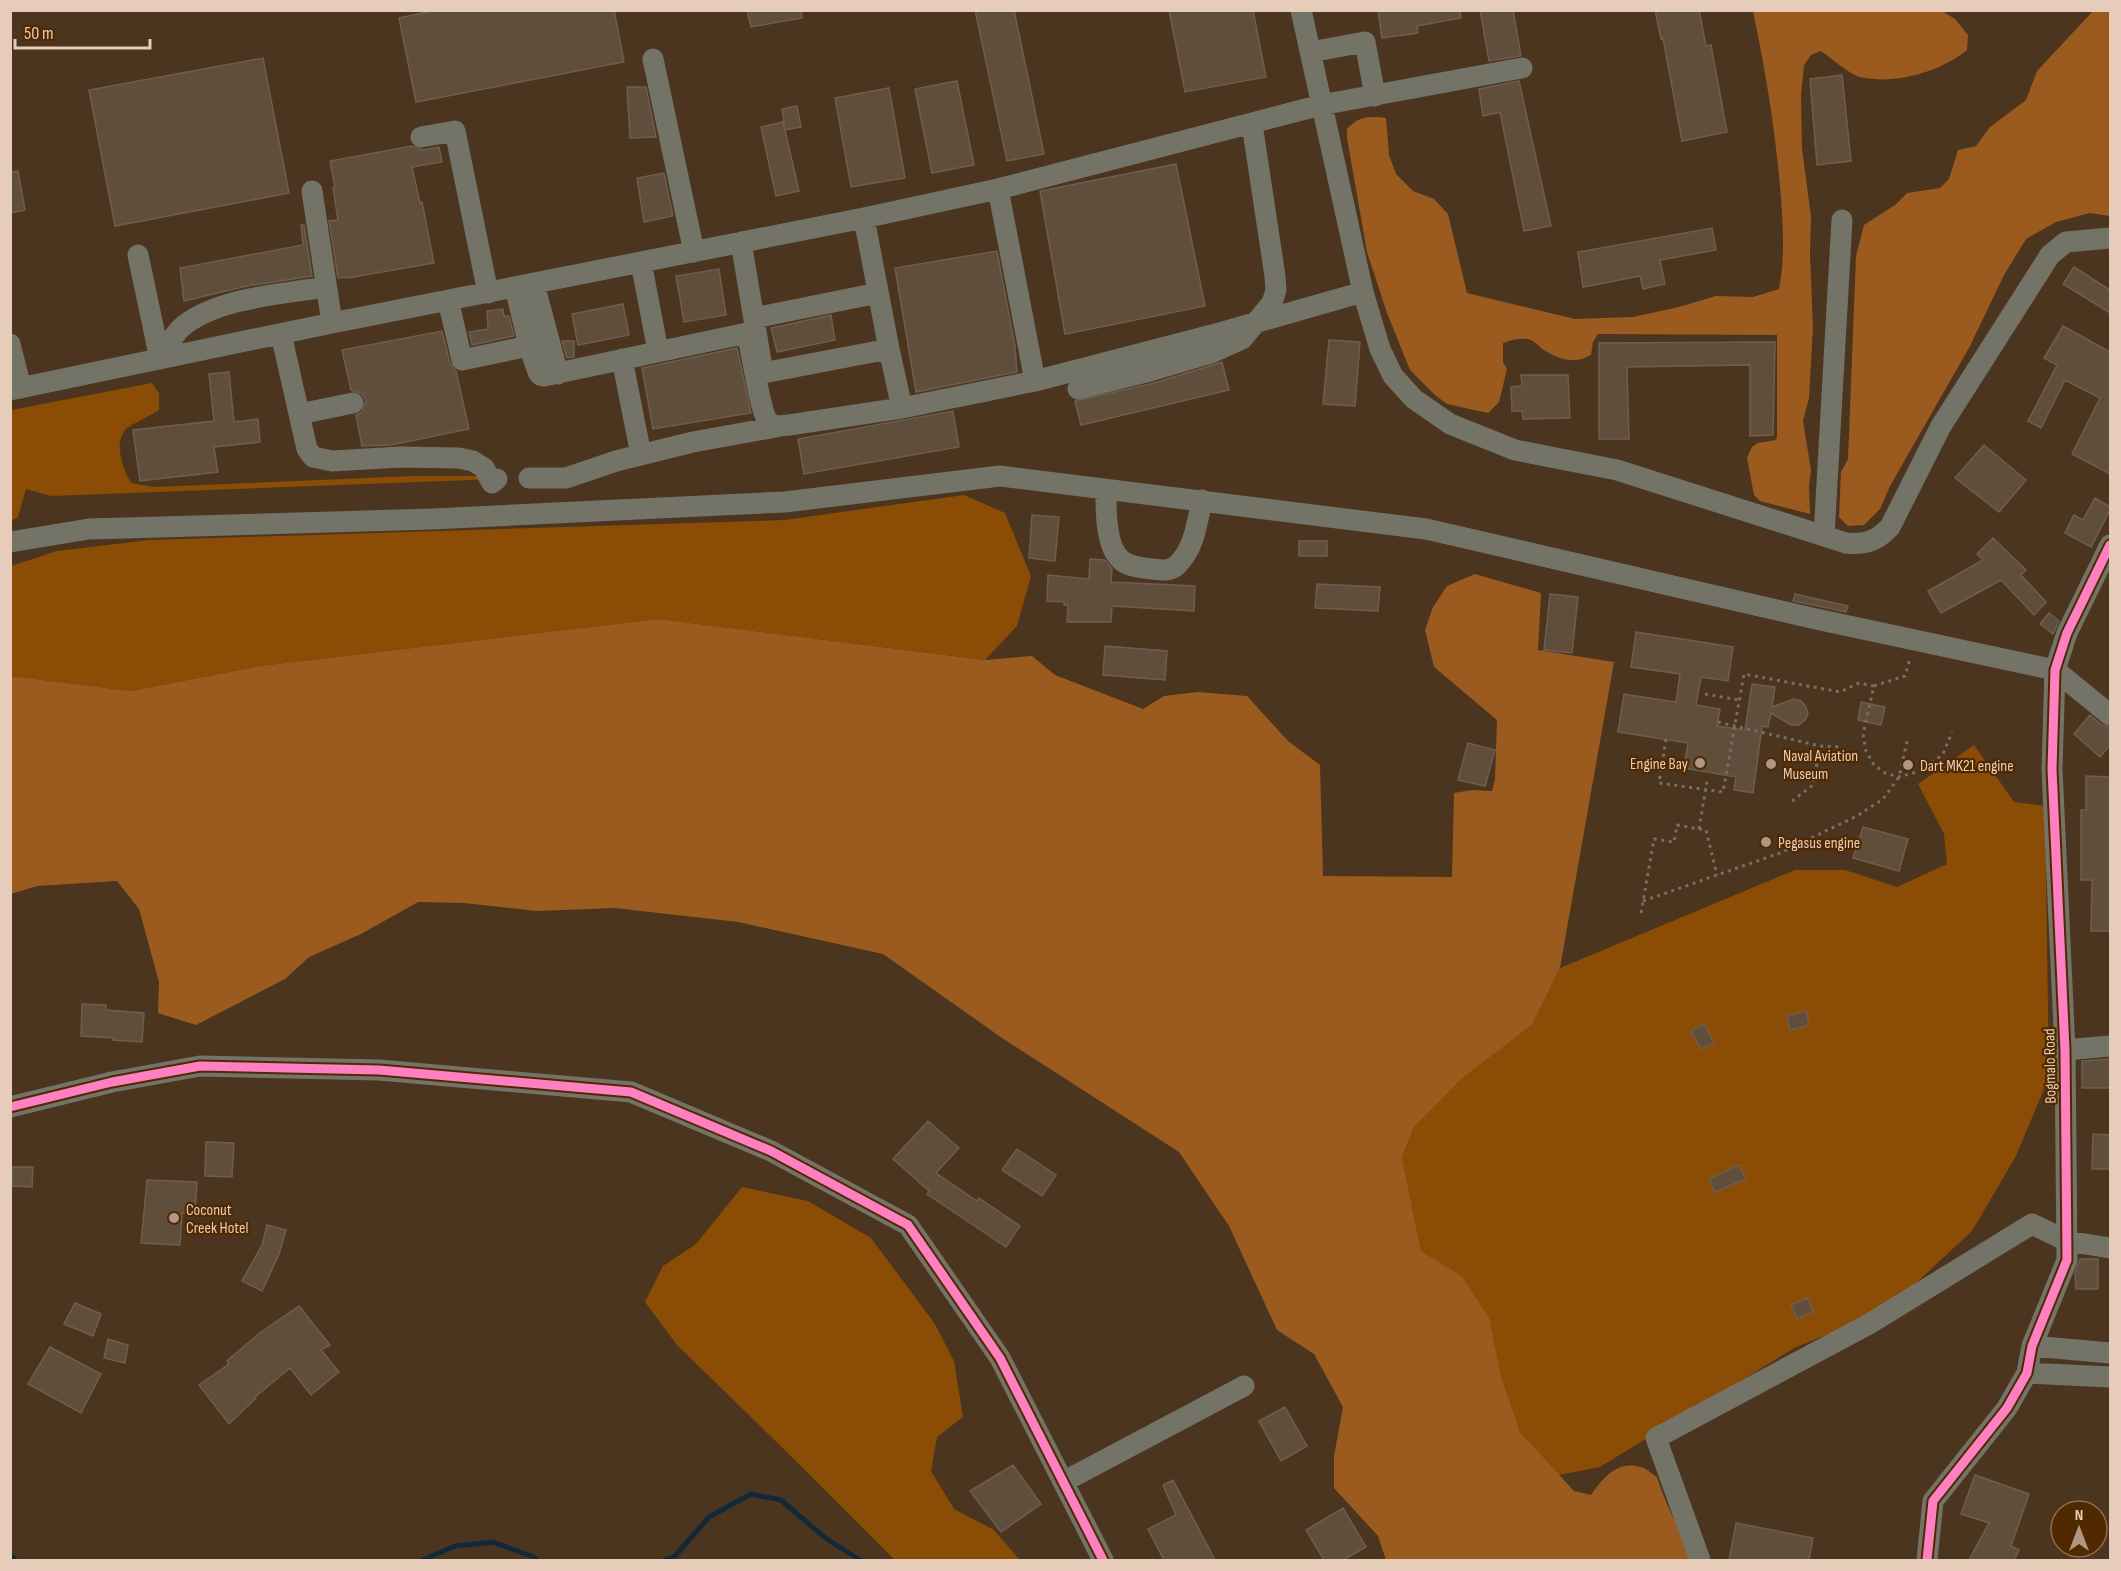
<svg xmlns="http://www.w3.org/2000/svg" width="2121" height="1571" font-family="'Sofia Sans Condensed',sans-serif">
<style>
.green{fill:#8b4c05}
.forest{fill:#9b5b1e}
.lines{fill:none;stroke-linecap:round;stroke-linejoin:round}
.stream{stroke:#112938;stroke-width:5}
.building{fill:#604e3d;stroke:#705d4d;stroke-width:1.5}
.path{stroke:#756f64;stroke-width:3;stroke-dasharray:3 4.5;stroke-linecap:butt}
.minor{stroke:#747368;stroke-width:21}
.cycleway-casing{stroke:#512900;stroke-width:13}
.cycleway{stroke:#ff80c0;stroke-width:9}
.poi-dot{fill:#b09783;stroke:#512900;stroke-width:2}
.labels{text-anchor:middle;stroke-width:4.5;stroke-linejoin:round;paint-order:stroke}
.poi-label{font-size:16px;fill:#e6ccb9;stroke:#512900;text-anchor:start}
.street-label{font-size:16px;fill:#e6ccb9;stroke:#512900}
</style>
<rect width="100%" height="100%" fill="#4b351f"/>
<!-- green -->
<path class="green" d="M152 383 159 393V410C153 414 129 426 126 429 113 443 123 469 131 483L154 487 413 476H482L497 479 51 496 26 489 18 517 11 521V410Z
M964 495 1005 513 1031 576 1017 626 985 660 658 619 260 666 131 691 11 676V566L57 551 149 540 784 520Z
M1974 745 2014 802 2045 806 2049 1077 2016 1156 1972 1231 1886 1311 1796 1347 1600 1467 1559 1475 1520 1432 1462 1276 1421 1251 1402 1157 1414 1127 1462 1077 1532 1025 1560 968 1795 870H1845L1897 887 1947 864 1944 834 1918 784Z
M742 1187 808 1201 871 1238 935 1324 954 1361 963 1417 937 1437 931 1471 954 1509 994 1530 1020 1560H895L799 1464 677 1345 645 1302 663 1266 696 1244Z"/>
<!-- forest -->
<path class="forest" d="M1753 11H1942L1955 19 1968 35 1967 50C1940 72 1895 85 1860 77 1849 74 1831 58 1821 51L1811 55 1804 65 1801 96 1802 148 1811 217 1810 255 1813 328 1809 398 1803 421 1811 470 1809 485 1810 514 1760 501 1754 495 1747 458 1752 447 1758 443 1776 440 1777 437V335L1598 334 1593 342 1591 355C1574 365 1558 359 1542 349 1539 346 1535 342 1531 340 1522 337 1511 340 1503 343V362L1507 369 1499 402 1488 413 1447 404 1435 395 1410 370 1387 313 1367 252 1347 138V129C1359 116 1369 116 1386 118L1389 155 1396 174 1413 191 1434 199 1448 214 1467 293 1575 319 1633 317 1679 307 1716 296 1753 297 1779 289C1785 258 1783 229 1781 198 1776 134 1766 73 1753 11Z
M2093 11H2110V216L2090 213 2056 222 2026 239 2004 275 1970 346 1890 486 1880 509 1864 525 1848 526 1839 517 1841 472 1848 459 1849 434 1856 256 1864 225 1895 205 1907 193 1940 188 1949 179 1958 150 1976 146 1990 127 2026 100 2037 71Z
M1475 574 1541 593 1538 650 1614 662 1560 968 1532 1025 1462 1078 1414 1127 1402 1157 1421 1251 1462 1276 1489 1318 1501 1377 1520 1432 1574 1491 1591 1495C1602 1479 1617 1460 1640 1467 1646 1468 1652 1474 1657 1477 1666 1507 1682 1533 1694 1560H1386L1378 1536 1334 1488V1456L1343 1407 1314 1354 1277 1330 1229 1226 1179 1152 1002 1038 883 954 738 922 615 908 537 911 464 903 418 902 361 934 309 957 285 979 196 1025 158 1013 159 982 139 909 117 881 37 886 11 894V676L131 691 260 666 658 619 985 660 1032 656 1055 675 1143 709 1164 696 1198 692 1247 696 1288 741 1320 765 1323 876 1452 877 1454 793 1472 790 1492 791 1495 780 1497 720 1434 667 1425 630 1433 607 1447 586Z"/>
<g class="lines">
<!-- stream -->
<path class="stream" d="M10 1554 15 1560
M423 1560 455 1546 493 1542 534 1557 536 1560
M665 1560 675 1556 709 1517 751 1494 781 1500 824 1537 860 1560"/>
</g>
<!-- building -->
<path class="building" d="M436 10H614L624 62 416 102 399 18Z
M747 10H801L802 18 751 27Z
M975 10H1014L1044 154 1007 161Z
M1169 10H1253L1266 77 1185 92Z
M1378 10H1460L1461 18 1417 26 1418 33 1382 38Z
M1480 10H1513L1521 56 1489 61Z
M1655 10H1699L1706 46 1711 45 1727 132 1682 141 1663 38 1661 39Z
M263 58 289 193 115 226 89 90Z
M1842 75 1851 161 1817 165 1810 79Z
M957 81 974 165 932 173 915 89Z
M1519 81 1551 226 1524 231 1500 112 1483 116 1479 89Z
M627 87H646L656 137 630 138Z
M889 88 905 178 851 187 835 98Z
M797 106 801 127 785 130 782 109Z
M783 122 799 191 776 196 761 127Z
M412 146 423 150 439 147 442 162 412 167 420 203 422 202 434 263 348 278 347 277 338 278 329 221 338 220 333 188 335 187 330 161Z
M1176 164 1205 306 1065 334 1040 191Z
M18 171 25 210 10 213V172Z
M664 173 673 216 644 222 637 178Z
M301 225H304L312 276 247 286 184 301 180 268 303 245Z
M1712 228 1716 250 1660 260 1665 284 1643 289 1640 276 1583 287 1578 252Z
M997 251 1015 346 1017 372 916 392 895 268Z
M2074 267 2110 290V313L2063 284Z
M719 269 726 315 684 322 676 276Z
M623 304 629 335 578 345 572 314Z
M503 309 504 316H509L514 336 472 345 469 332 488 329 487 311Z
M831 315 835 340 777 352 771 328Z
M2063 326 2110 352V474L2072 454 2100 398 2065 380 2041 428 2028 421 2057 365 2044 358Z
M442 331 450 363 456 371 469 429 391 445 362 446 356 415 362 412 366 401 362 394 351 390 342 350Z
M1329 340 1360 342 1355 406 1323 404Z
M562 341H574V357L567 358Z
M1775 342 1773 435 1750 436V365L1627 367 1629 439H1599V343Z
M737 348 751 413 653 429 642 368Z
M1222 362 1229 390 1081 425 1075 401 1154 383Z
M229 372 234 422 258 419 260 442 214 447 218 472 140 481 133 430 214 421 209 374Z
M1521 375H1568L1570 418 1523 419 1522 411H1512L1511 387 1522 386Z
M953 411 959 447 804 474 798 439Z
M1984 445 2026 480 1999 512 1955 478Z
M2095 498 2110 507V510L2091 547 2065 533 2074 515 2083 520Z
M1032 515 1059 517 1055 561 1029 558Z
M1993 538 2026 570 2021 575 2046 602 2034 615 2001 580 1941 613 1928 591 1983 560 1977 554Z
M1299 541H1327V556H1299Z
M1090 559 1105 560 1112 569 1111 582 1195 586 1194 611 1112 606 1111 622H1067L1068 605H1064V602L1047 601 1048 575 1089 579Z
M1317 584 1380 587 1378 611 1315 608Z
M1550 594 1578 597 1572 653 1544 650Z
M1795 594 1848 606 1846 612 1793 601Z
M2049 613 2059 621 2053 634 2040 624Z
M1636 632 1733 647 1728 681 1701 677 1696 705 1720 709 1717 726 1745 730 1752 684 1775 687 1772 707 1794 699 1801 701 1806 707 1808 714 1805 720 1799 725H1791L1771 713 1768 727 1762 726 1753 793 1734 790 1736 777 1684 768 1688 743 1618 732 1624 694 1676 702 1680 674 1631 667Z
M1105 646 1167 651 1165 680 1103 675Z
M1861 702 1885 707 1881 725 1858 720Z
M2090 715 2102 725 2110 727V745L2100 757 2074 734Z
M1468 743 1495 750 1485 786 1458 780Z
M2086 776 2110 777V931H2091L2092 880H2081V810H2086Z
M1863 827 1908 839 1899 871 1853 858Z
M82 1004 106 1005V1010L144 1013 142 1042 113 1040V1038L81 1036Z
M1806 1011 1809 1025 1790 1030 1787 1016Z
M1704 1024 1714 1043 1701 1049 1691 1031Z
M2110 1059V1088H2082V1061Z
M928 1121 959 1148 936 1173 977 1201 979 1198 1020 1226 1006 1247 927 1194 929 1191 893 1159Z
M2093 1134 2110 1135V1169H2092Z
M206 1142 234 1143 232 1177 205 1176Z
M1017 1149 1056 1175 1042 1196 1002 1170Z
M1739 1165 1746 1179 1715 1192 1709 1179Z
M12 1167H33L32 1187 12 1186Z
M147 1180 197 1182 195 1213H182L180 1245 141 1243Z
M267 1225 286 1230 279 1254 262 1291 242 1281 262 1245Z
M2080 1259H2098V1289H2076L2075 1273Z
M1808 1298 1813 1312 1797 1319 1791 1305Z
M75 1303 101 1314 93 1336 64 1324Z
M299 1306 330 1345 321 1350 339 1372 311 1395 290 1368 255 1397 256 1398 229 1424 199 1385 229 1364 227 1361 261 1332Z
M108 1339 128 1345 125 1363 104 1358Z
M50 1347 101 1374 81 1413 28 1384Z
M1285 1407 1307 1446 1281 1461 1259 1421Z
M1013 1465 1041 1504 1001 1532 970 1491Z
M1975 1475 2029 1494 2011 1546 2019 1550 2014 1560H1969L1989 1523 1961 1514Z
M1173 1480 1215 1560H1164L1148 1529 1176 1515 1163 1485Z
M1343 1508 1366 1547 1343 1560H1324L1306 1530Z
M1736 1523 1813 1538 1809 1560H1729Z"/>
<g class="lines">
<!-- path -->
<path class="path" d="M1874 686 1905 676 1910 658
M1705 694 1739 700
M1718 722 1820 746 1841 747
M1666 739 1659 783 1723 792 1744 674 1840 692 1859 683 1874 686 1863 734 1866 751 1874 765 1885 773 1899 777 1923 770 1943 754 1952 732
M1792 801 1813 785 1820 746
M1699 829 1706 830 1717 875
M1643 901 1780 853 1857 816 1883 799 1899 777 1908 737
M1641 913 1654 839 1674 842 1677 825 1699 829 1707 781"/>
<!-- minor -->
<path class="minor" d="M1301 10 1363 292 1380 349 1393 376 1414 399 1450 424 1515 450 1617 470 1846 543C1865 545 1877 541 1890 527L1941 426 2050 255 2066 242 2110 238
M1310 52 1365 42 1375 96
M653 59 694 252
M421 137 455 131 488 293
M312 191 332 323
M741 242 763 373 889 349 864 218
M138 255 160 359
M641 262 658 351
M534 284 558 374
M448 300 462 360 529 346 515 287
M754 318 878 293
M281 334 307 449 313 457 332 461 401 457 459 458 473 461 484 468 492 483 497 479
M10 344 21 388
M529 346 538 372 540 375 544 376 747 333C751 349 760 409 767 420 772 427 782 426 789 425L902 408
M889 349 902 408 1035 381 998 189
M160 359C167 349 172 336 181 328 215 298 282 294 326 287
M622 359 641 455
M1035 381 1212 335 1363 292
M1078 389 1150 371 1211 353 1242 339 1272 303 1276 290 1275 276 1252 124
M10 390 332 323 864 218 998 189 1321 105 1522 68
M299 414 353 403
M529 478H566L616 461 693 442 781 426
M1106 489C1106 508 1105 546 1121 560 1129 567 1142 568 1152 569 1161 570 1171 572 1178 564 1195 547 1197 522 1202 500
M1824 536 1842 220
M10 542 89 529 432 519 785 502 1000 476 1426 529 1816 619 2055 670 2110 715
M2065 1050 2110 1046
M10 1107 112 1082 200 1066 379 1070 631 1092 771 1151 908 1225 1000 1358 1103 1560
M2032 1346 2110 1353
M2027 1373 2110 1377
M1063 1482 1244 1386
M1700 1560 1656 1438 1869 1324 2032 1224 2067 1241 2110 1248
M1927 1560 1933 1501 2007 1408 2027 1373 2032 1346 2067 1260 2065 1050 2052 769 2055 670 2067 633 2110 545"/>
<defs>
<path id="cycleway" d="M10 1107 112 1082 200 1066 379 1070 631 1092 771 1151 908 1225 1000 1358 1103 1560
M1927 1560 1933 1501 2007 1408 2027 1373 2032 1346 2067 1260 2065 1050 2052 769 2055 670 2067 633 2110 545"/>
</defs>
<!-- cycleway casing -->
<use href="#cycleway" class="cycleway-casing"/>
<!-- cycleway -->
<use href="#cycleway" class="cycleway"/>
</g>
<!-- markers -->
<g class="poi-dot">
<circle cx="1700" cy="763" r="6"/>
<circle cx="1771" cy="764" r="6"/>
<circle cx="1908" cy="765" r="6"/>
<circle cx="1766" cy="842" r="6"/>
<circle cx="174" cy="1218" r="6"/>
</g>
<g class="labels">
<!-- poi labels -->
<g class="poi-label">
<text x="1783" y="761">Naval Aviation<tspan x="1783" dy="18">Museum</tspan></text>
<text x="1688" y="769" text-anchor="end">Engine Bay</text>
<text x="1920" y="771">Dart MK21 engine</text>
<text x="1778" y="848">Pegasus engine</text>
<text x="186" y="1215">Coconut<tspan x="186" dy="18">Creek Hotel</tspan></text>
</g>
<!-- street labels -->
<g class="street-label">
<text transform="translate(2049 1066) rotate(-91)" y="6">Bogmalo Road</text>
</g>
</g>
<!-- border -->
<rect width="2121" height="1571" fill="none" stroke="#e6ccb9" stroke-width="24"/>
<!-- north arrow -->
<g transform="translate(2079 1529)"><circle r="28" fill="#512900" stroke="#8d6a4a" stroke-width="1.5"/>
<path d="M0-4.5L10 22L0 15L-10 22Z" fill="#b09783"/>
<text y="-9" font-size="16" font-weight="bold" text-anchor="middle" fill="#e6ccb9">N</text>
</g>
<!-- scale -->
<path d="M15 39v9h135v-9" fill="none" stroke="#e6ccb9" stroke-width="3"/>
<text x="24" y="39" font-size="18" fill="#e6ccb9" stroke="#512900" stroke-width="4.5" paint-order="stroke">50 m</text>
</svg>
